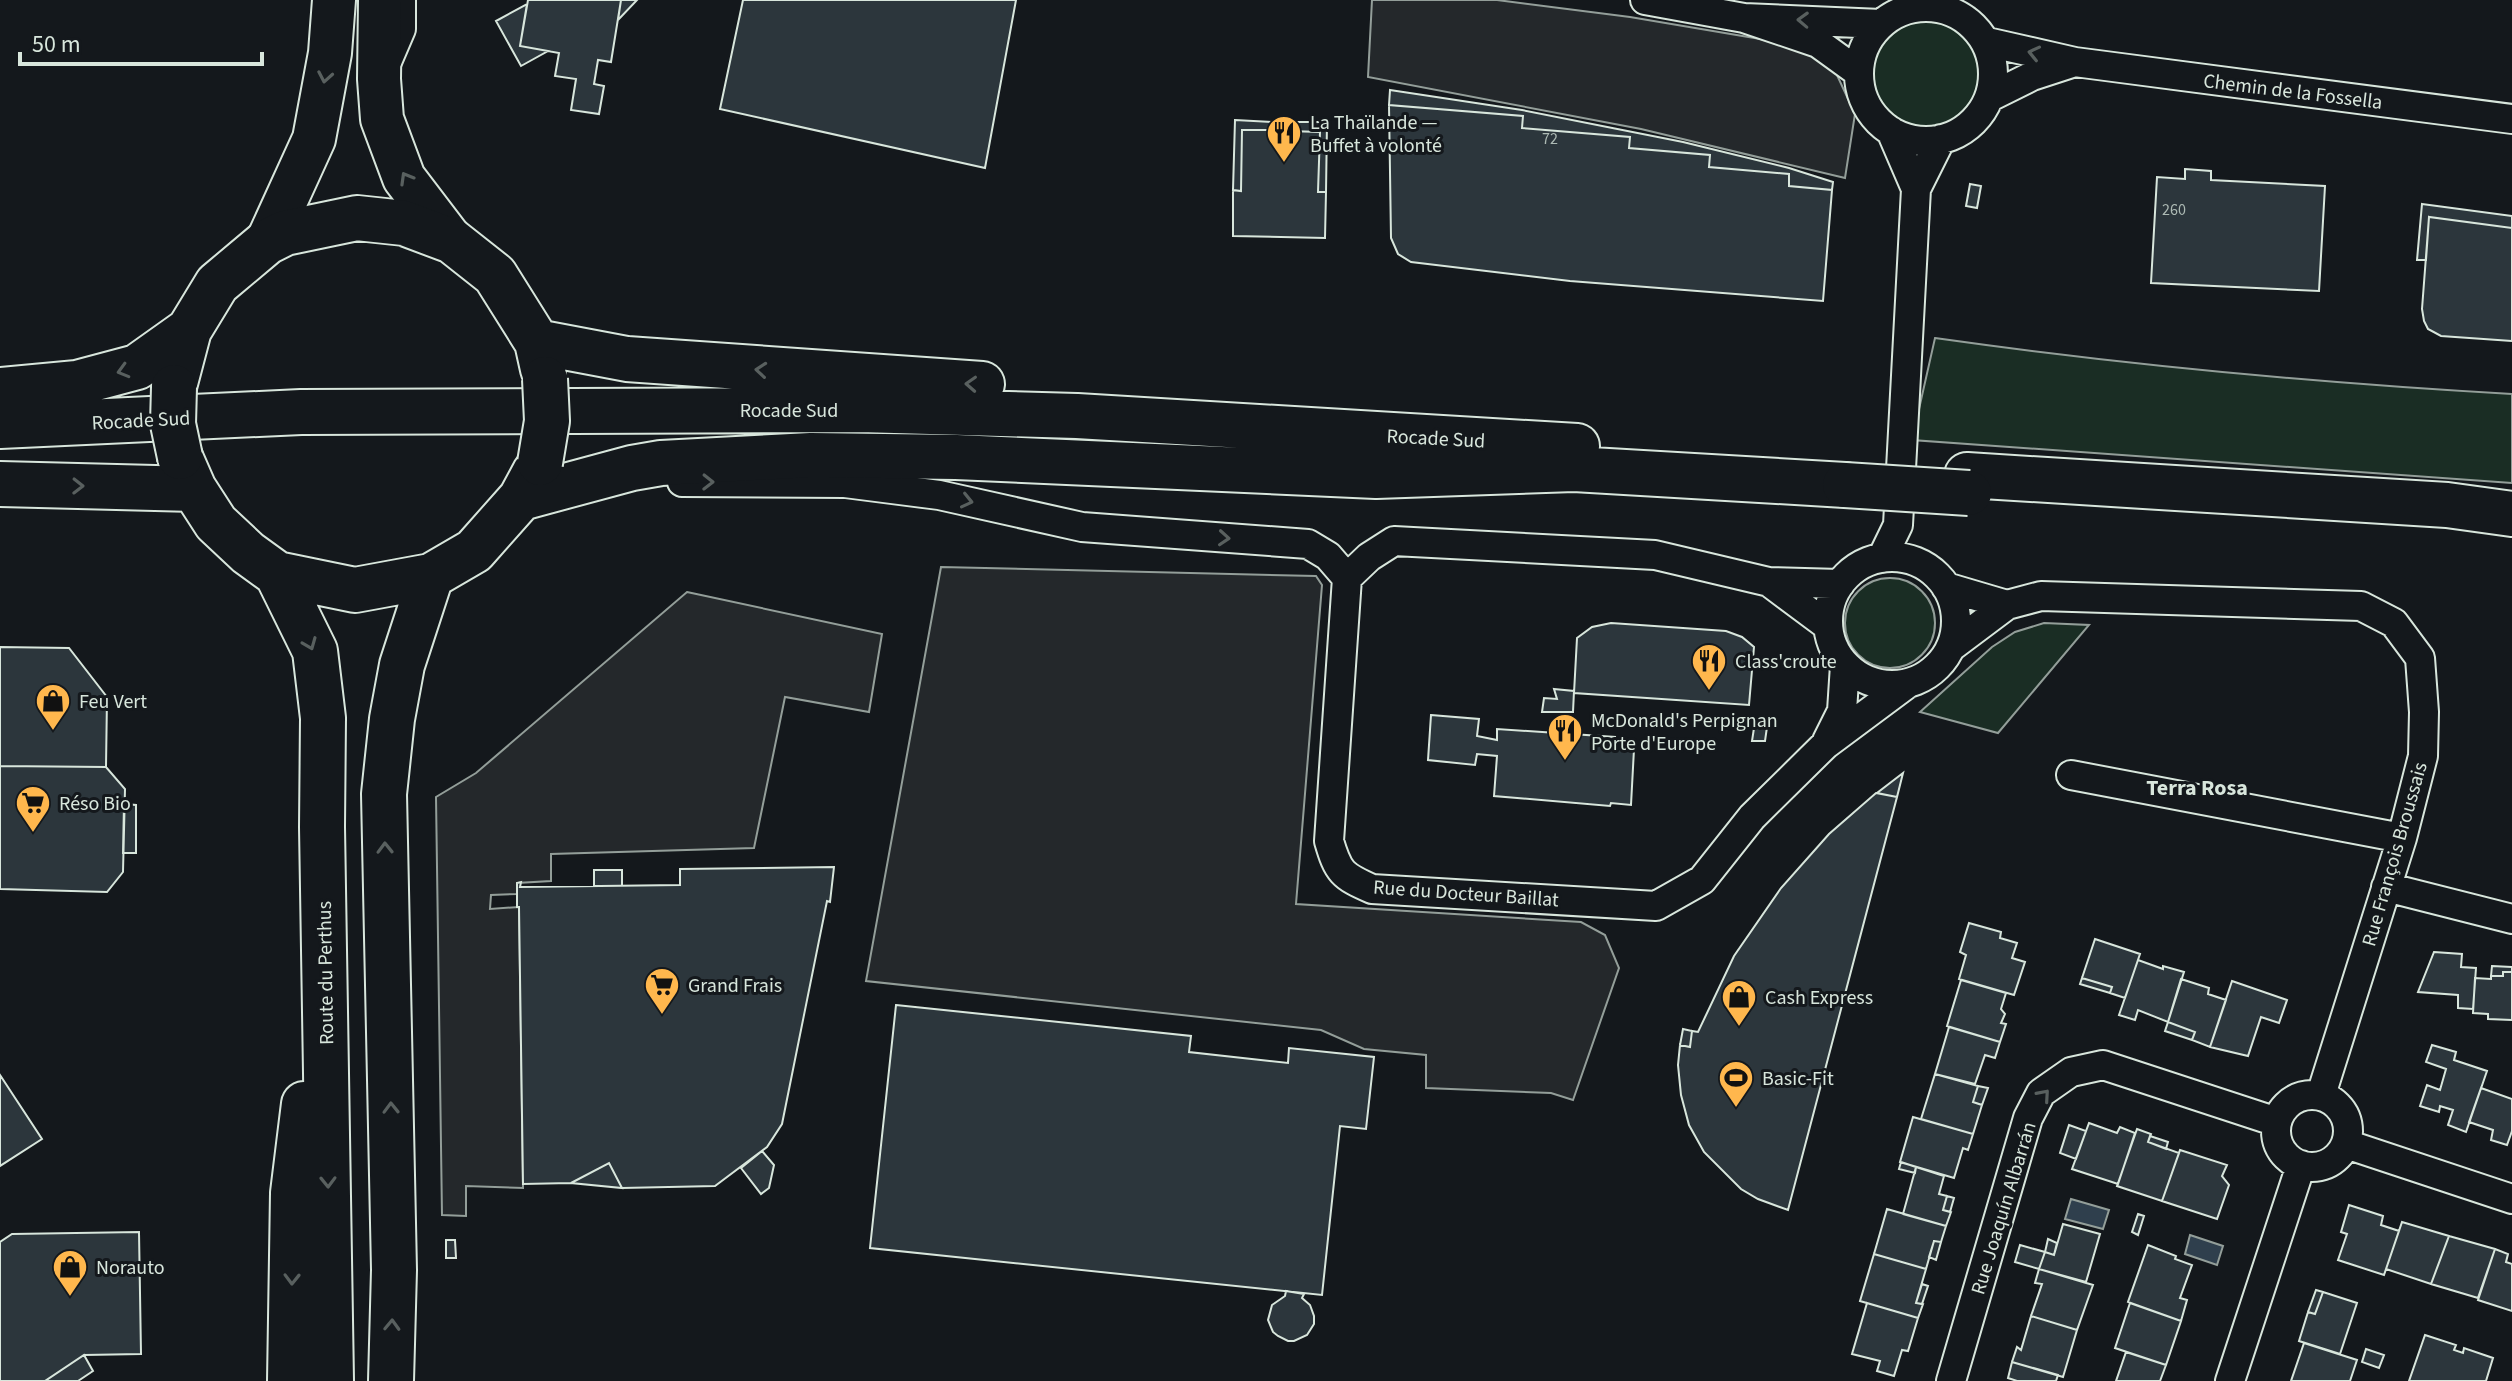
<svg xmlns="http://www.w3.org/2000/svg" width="2512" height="1381" font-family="'Source Sans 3',sans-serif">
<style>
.green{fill:#1a2d24;stroke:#939e99;stroke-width:2}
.parking{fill:#24282b;stroke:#939e99;stroke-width:2}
.water{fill:#2f3f4d;stroke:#939e99;stroke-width:2}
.building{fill:#2c363c;stroke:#d8e6dc;stroke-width:2}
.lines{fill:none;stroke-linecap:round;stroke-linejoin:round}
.street-casing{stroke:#d8e6dc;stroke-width:32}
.secondary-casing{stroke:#d8e6dc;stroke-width:46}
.primary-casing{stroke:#d8e6dc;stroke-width:48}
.street{stroke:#14181c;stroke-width:28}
.secondary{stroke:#14181c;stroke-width:42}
.primary{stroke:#14181c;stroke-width:44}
.primary-bridge-casing{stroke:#d8e6dc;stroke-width:48;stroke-linecap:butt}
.primary-bridge{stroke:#14181c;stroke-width:44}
.oneway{stroke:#59605f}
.labels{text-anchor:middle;stroke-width:6;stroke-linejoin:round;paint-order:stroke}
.number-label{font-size:16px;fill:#adbab4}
.street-label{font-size:20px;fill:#d8e6dc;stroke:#14181c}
.poi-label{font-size:20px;fill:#d8e6dc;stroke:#14181c;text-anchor:start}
.neighbourhood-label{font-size:22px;font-weight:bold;fill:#d8e6dc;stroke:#14181c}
</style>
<rect width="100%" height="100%" fill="#14181c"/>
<!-- green -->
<path class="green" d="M1859 73a67 67 0 1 1 134 0a67 67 0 1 1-134 0Z
M1935 338C2126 365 2320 383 2512 394V483L1912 440Z
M1845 623a45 45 0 1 1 90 0a45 45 0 1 1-90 0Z
M2044 623 2089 625 1998 733 1920 712 1992 647 2015 632Z"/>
<!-- parking -->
<path class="parking" d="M1372 0H1497L1630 17 1778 42 1831 62 1855 114 1845 178 1641 129 1368 77Z
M941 567 1316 576 1322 585 1296 904 1581 922 1605 935 1619 968 1573 1100 1551 1093 1426 1088V1055L1364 1049 1321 1030 866 981Z
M687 592 882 634 869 712 785 697 754 848 551 854V881L517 883V894L491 895 490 909 519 907 523 1188 466 1186V1216L442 1215 436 797 476 773Z"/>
<!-- water -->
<path class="water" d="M2071 1199 2109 1210 2103 1229 2065 1219Z
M2190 1235 2223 1246 2217 1265 2185 1254Z"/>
<!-- building -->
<path class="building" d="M528 0H621L611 62 598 60 594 84 604 86 599 114 571 110 576 79 555 76 559 53 520 46Z
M621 0H637L618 20Z
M743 0H1016L985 168 720 109Z
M527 4 520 46 548 51 521 66 496 21Z
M1390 90 1522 110 1683 142 1789 168 1833 182 1832 190 1789 186V174L1709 167 1710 155 1629 148 1630 137 1522 128 1523 116 1389 105Z
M1389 105 1523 116 1522 128 1630 137 1629 148 1710 155 1709 167 1789 174V186L1832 190 1823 301 1570 281 1411 262 1398 254 1391 238Z
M1235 120 1273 122 1272 130H1242L1241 191 1233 190Z
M1273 122H1289V131L1320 132 1318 192H1326L1325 238 1233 236V190L1241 191 1242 130H1272Z
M1289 122H1327L1326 192H1318L1320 132 1289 131Z
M2185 169 2211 171V180L2325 186 2319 291 2151 283 2157 177 2185 179Z
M1970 184 1981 186 1977 208 1966 206Z
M2422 204 2512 216V228L2429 217 2426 260H2417Z
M2429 217 2512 228V341L2441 336 2428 329 2424 321 2422 309Z
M1611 623 1726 631 1742 637 1754 647 1749 705 1574 693 1577 638 1592 627Z
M0 647 69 648 107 697 106 767 0 766Z
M1554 689 1574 691 1573 712H1542L1544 698 1557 699Z
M1431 715 1479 719 1477 736 1497 740V729L1615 737 1614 746 1634 749 1631 805 1611 803 1610 806 1494 796 1497 756 1477 754 1475 765 1428 760Z
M1767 727 1765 741H1752L1754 728Z
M0 766 106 767 125 789 123 872 107 892 0 889Z
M1903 773 1897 797 1877 793Z
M1876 793 1897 797 1788 1210 1758 1199 1741 1189 1704 1152 1689 1125 1681 1095 1678 1065 1680 1045 1690 1047 1692 1031 1698 1032 1734 956 1781 888 1829 834Z
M124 804 136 805V853H123Z
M834 867 830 902 827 901 782 1124 767 1147 715 1186 622 1188 609 1163 571 1183 523 1184 519 907H517V883L521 882 520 887 680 885V869Z
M594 870H622V886H594Z
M1969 923 2001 932 2000 938 2017 943 2012 958 2025 962 2014 995 1959 979 1966 955 1960 952Z
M2095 939 2140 954 2125 998 2110 993 2112 987 2082 978Z
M2434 952 2462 954 2461 967 2476 968 2473 1009 2458 1008V995L2418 992Z
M2138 960 2163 969V966L2184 972 2168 1022 2138 1010 2135 1020 2119 1015Z
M2492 966 2512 967V972H2503V976H2491Z
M2503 972H2512V1020L2488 1019V1014L2473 1013 2475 978 2491 979V976H2503Z
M2082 978 2112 987 2110 993 2080 984Z
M2181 979 2209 988 2208 994 2226 1000 2210 1047 2192 1040 2195 1032 2168 1022Z
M1961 980 2006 993 2001 1009 2005 1014 2001 1023 2006 1024 2000 1042 1947 1026Z
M2232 981 2287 1000 2279 1023 2261 1017 2248 1056 2210 1047Z
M896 1005 1191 1036 1189 1052 1288 1063 1289 1048 1374 1057 1366 1129 1340 1126 1322 1295 870 1248Z
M2168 1022 2195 1032 2192 1040 2165 1031Z
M1949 1027 2000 1042 1995 1058 1985 1055 1975 1084 1935 1074Z
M1683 1029 1692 1031 1690 1047 1680 1045Z
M2432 1045 2456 1052 2454 1060 2487 1071 2466 1132 2448 1125 2453 1110 2440 1106 2439 1112 2420 1106 2427 1085 2440 1090 2446 1069 2426 1062Z
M1935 1074 1978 1086 1973 1102 1982 1105 1973 1134 1921 1119Z
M0 1075 42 1139 0 1166Z
M1978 1086 1988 1088 1982 1105 1973 1102Z
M2481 1088 2512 1099V1131L2507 1145 2491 1140 2493 1130 2469 1122Z
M1913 1117 1973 1134 1968 1150 1963 1148 1954 1178 1900 1162Z
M2089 1123 2117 1133 2120 1127 2135 1133 2118 1184 2072 1169Z
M2069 1125 2086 1131 2076 1159 2060 1153Z
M2137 1129 2151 1134 2148 1142 2179 1153 2162 1201 2117 1186Z
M2150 1136 2168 1142 2166 1149 2148 1142Z
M2180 1150 2227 1165 2222 1176 2229 1185 2217 1219 2162 1201Z
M762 1151 774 1165 769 1188 761 1194 741 1168Z
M1901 1162 1916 1167 1915 1173 1899 1169Z
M609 1163 622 1188 571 1183Z
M1916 1167 1944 1176 1939 1194 1947 1196 1943 1210 1951 1212 1946 1226 1903 1214Z
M1947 1196 1954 1198 1950 1212 1943 1210Z
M2349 1205 2383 1216 2381 1225 2399 1231 2384 1275 2338 1260 2347 1234 2341 1232Z
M1887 1209 1946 1226 1941 1242 1934 1241 1926 1269 1874 1254Z
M2138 1214 2144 1216 2138 1235 2132 1232Z
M2402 1222 2449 1236 2431 1284 2386 1269Z
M2063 1224 2100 1234 2086 1282 2039 1269 2045 1252 2054 1255Z
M139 1232 141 1354 84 1355 45 1381H0V1242L12 1234Z
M2449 1236 2495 1249 2478 1298 2431 1284Z
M2048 1239 2057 1243 2054 1255 2045 1252Z
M446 1240H455L456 1258H446Z
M1934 1241 1941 1242 1936 1260 1929 1257Z
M2020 1245 2045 1252 2039 1269 2015 1262Z
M2148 1245 2176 1256 2175 1259 2192 1265 2180 1298 2187 1300 2181 1321 2128 1302Z
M2495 1249 2508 1254 2506 1262 2512 1264V1311L2478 1300Z
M1874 1254 1926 1269 1916 1303 1923 1304 1918 1318 1860 1301Z
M2039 1269 2093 1285 2077 1330 2031 1316 2042 1284 2035 1283Z
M1922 1284 1928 1286 1922 1304 1916 1303Z
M2316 1290 2323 1292 2315 1314 2308 1312Z
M1286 1291 1304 1294 1302 1298 1310 1305 1314 1316V1324L1307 1335 1294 1341H1288L1278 1336 1273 1332 1268 1320 1272 1305 1285 1296Z
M2323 1292 2357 1303 2340 1354 2299 1341 2308 1312 2315 1314Z
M1867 1303 1918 1318 1908 1351 1902 1350 1894 1376 1877 1371 1880 1361 1852 1354Z
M2130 1303 2181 1321 2166 1365 2115 1348Z
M2031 1316 2077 1330 2063 1377 2012 1362 2017 1347 2021 1350Z
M2425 1335 2456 1345 2454 1350 2463 1353 2464 1348 2493 1358 2486 1381H2409Z
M2304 1343 2357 1360 2350 1381H2291Z
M2366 1349 2384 1355 2379 1368 2362 1362Z
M2126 1352 2166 1365 2160 1381H2116Z
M84 1355 93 1371 78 1381H45Z
M2012 1362 2058 1375 2056 1381H2017L2008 1378Z"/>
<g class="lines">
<defs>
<path id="street" d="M1645 0 1744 18
M1859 74a67 67 0 1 1 134 0a67 67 0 1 1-134 0Z
M1987 42 2075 62 2032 76 1990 97
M2075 62 2512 119
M386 64 401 29V0
M1858 72 1818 43 1744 18 1881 24
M1891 131 1916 189 1941 139
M682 482 845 483 939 495 1082 527 1308 544 1328 556 1347 578
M1828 621a64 64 0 1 1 128 0a64 64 0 1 1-128 0Z
M1882 558 1898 525 1916 189
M1347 578 1329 841C1338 872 1342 876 1372 889L1656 906 1702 880 1752 817 1825 745 1907 684
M1347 578 1369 557 1394 541 1655 555 1769 582 1840 584
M1769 582 1828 626
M1946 587 2007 605
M1951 647 2007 605 2041 596 2361 606 2394 623 2420 658 2424 712 2423 756 2402 838 2321 1095
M1827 741 1842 711 1845 665
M2071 775 2402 838
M2386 887 2512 919
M2276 1131a36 36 0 1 1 72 0a36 36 0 1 1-72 0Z
M2346 1144 2512 1199
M1951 1381 2028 1118 2041 1093 2071 1072 2103 1065 2277 1122
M2230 1381 2301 1165"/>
<path id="secondary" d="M380 0 379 79 382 119 404 178 452 241
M267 242 314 139 330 53 334 0"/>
<path id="primary" d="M537 342 627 359 982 384
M174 387 189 330 217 284 267 242 285 233 357 218 404 223 452 241 495 275 537 342 543 369
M0 390 77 383 137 367 189 330
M0 426 301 412 860 410 1077 416 1577 446
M180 457 194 489 216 523 248 553 277 574 355 590 431 576 474 551 521 498 535 472
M1967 475 2447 505 2512 514
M0 484 194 489
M521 498 632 468 661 463 811 455 956 457 1376 476 1574 469 1845 485
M277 574 315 651 323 718 322 827 331 1381
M290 1381 293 1193 304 1104
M391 1381 394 1270 384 794 392 719 402 665 431 576"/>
</defs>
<!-- street casing -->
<use href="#street" class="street-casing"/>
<!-- secondary casing -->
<use href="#secondary" class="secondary-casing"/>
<!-- primary casing -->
<use href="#primary" class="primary-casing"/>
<!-- street -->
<use href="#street" class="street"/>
<!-- secondary -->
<use href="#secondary" class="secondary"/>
<!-- primary -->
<use href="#primary" class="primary"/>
<defs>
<path id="primary-bridge" d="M174 387 173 424 180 457
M540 463 547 421 545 379
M1845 485 1969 493"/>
</defs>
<!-- primary-bridge casing -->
<use href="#primary-bridge" class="primary-bridge-casing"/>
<!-- primary-bridge -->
<use href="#primary-bridge" class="primary-bridge"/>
</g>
<!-- one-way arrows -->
<defs><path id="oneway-chevron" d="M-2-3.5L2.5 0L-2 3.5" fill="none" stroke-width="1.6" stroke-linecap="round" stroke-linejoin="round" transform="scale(2)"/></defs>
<g class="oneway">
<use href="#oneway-chevron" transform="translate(1803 20) rotate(-178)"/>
<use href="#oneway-chevron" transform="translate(2034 53) rotate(-167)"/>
<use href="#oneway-chevron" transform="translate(325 77) rotate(100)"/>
<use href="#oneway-chevron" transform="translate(406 178) rotate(-120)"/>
<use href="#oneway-chevron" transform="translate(761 370) rotate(-175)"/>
<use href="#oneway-chevron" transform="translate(123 371) rotate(164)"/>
<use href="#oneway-chevron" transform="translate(971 384) rotate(-177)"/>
<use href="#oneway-chevron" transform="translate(708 482) rotate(1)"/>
<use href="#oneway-chevron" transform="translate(78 486) rotate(1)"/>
<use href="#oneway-chevron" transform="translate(967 501) rotate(13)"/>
<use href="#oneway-chevron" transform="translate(1224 538) rotate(4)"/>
<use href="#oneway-chevron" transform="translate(310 644) rotate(68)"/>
<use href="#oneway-chevron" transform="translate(385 848) rotate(-91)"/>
<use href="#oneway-chevron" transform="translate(2044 1095) rotate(-49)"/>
<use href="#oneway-chevron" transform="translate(391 1108) rotate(-91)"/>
<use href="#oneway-chevron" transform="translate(328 1182) rotate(89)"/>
<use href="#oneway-chevron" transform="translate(292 1279) rotate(91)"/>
<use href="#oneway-chevron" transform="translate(392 1325) rotate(-88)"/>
</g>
<!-- icons -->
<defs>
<symbol id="restaurant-pin" viewBox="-11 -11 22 30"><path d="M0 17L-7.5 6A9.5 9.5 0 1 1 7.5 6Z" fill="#ffb74d" stroke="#14181c"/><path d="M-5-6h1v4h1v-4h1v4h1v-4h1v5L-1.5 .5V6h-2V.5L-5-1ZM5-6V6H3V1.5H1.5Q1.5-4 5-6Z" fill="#111"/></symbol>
<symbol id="shop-pin" viewBox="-11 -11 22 30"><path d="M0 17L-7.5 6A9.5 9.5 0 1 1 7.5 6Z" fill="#ffb74d" stroke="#14181c"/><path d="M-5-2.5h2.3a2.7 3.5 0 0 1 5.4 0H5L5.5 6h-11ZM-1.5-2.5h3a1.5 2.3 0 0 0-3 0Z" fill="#111"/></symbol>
<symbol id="supermarket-pin" viewBox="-11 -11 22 30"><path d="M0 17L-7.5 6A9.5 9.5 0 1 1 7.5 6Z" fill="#ffb74d" stroke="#14181c"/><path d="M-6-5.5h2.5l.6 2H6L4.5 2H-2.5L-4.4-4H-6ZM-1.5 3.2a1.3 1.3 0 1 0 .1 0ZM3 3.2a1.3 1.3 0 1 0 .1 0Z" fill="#111"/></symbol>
<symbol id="stadium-pin" viewBox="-11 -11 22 30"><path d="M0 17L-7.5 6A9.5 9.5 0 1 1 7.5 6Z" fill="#ffb74d" stroke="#14181c"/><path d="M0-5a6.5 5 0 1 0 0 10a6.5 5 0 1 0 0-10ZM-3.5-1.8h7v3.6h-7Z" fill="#111"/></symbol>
</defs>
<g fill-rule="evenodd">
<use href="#restaurant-pin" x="1264" y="113" width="40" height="54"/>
<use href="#restaurant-pin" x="1689" y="641" width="40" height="54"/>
<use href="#shop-pin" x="33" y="681" width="40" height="54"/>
<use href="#restaurant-pin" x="1545" y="711" width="40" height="54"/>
<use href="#supermarket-pin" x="13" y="783" width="40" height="54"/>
<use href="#supermarket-pin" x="642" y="965" width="40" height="54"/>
<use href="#shop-pin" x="1719" y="977" width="40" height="54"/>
<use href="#stadium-pin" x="1716" y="1058" width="40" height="54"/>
<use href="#shop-pin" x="50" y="1247" width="40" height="54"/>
</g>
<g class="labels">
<!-- number labels -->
<g class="number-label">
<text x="1550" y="144">72</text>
<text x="2174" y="215">260</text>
</g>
<!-- street labels -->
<g class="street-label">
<text transform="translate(2293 91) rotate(7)" y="7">Chemin de la Fossella</text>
<text x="789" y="417">Rocade Sud</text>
<text transform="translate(141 420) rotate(-3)" y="7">Rocade Sud</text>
<text transform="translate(1436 438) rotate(3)" y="7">Rocade Sud</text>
<text transform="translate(2394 854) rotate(-74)" y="7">Rue François Broussais</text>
<text transform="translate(1466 893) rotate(4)" y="7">Rue du Docteur Baillat</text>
<text transform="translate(325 973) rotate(-91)" y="7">Route du Perthus</text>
<text transform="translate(2003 1208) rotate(-73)" y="7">Rue Joaquín Albarrán</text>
</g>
<!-- poi labels -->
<g class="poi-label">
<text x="1310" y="129">La Thaïlande —<tspan x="1310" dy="23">Buffet à volonté</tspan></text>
<text x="1735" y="668">Class'croute</text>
<text x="79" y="708">Feu Vert</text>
<text x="1591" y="727">McDonald's Perpignan<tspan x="1591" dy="23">Porte d'Europe</tspan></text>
<text x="59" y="810">Réso Bio</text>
<text x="688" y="992">Grand Frais</text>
<text x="1765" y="1004">Cash Express</text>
<text x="1762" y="1085">Basic-Fit</text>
<text x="96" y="1274">Norauto</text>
</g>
<!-- neighbourhood labels -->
<g class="neighbourhood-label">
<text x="2197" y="795">Terra Rosa</text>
</g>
</g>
<!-- scale -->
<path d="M20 52v12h242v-12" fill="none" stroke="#d8e6dc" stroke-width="4"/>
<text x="32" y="52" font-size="24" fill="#d8e6dc" stroke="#14181c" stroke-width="6" paint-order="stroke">50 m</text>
</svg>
